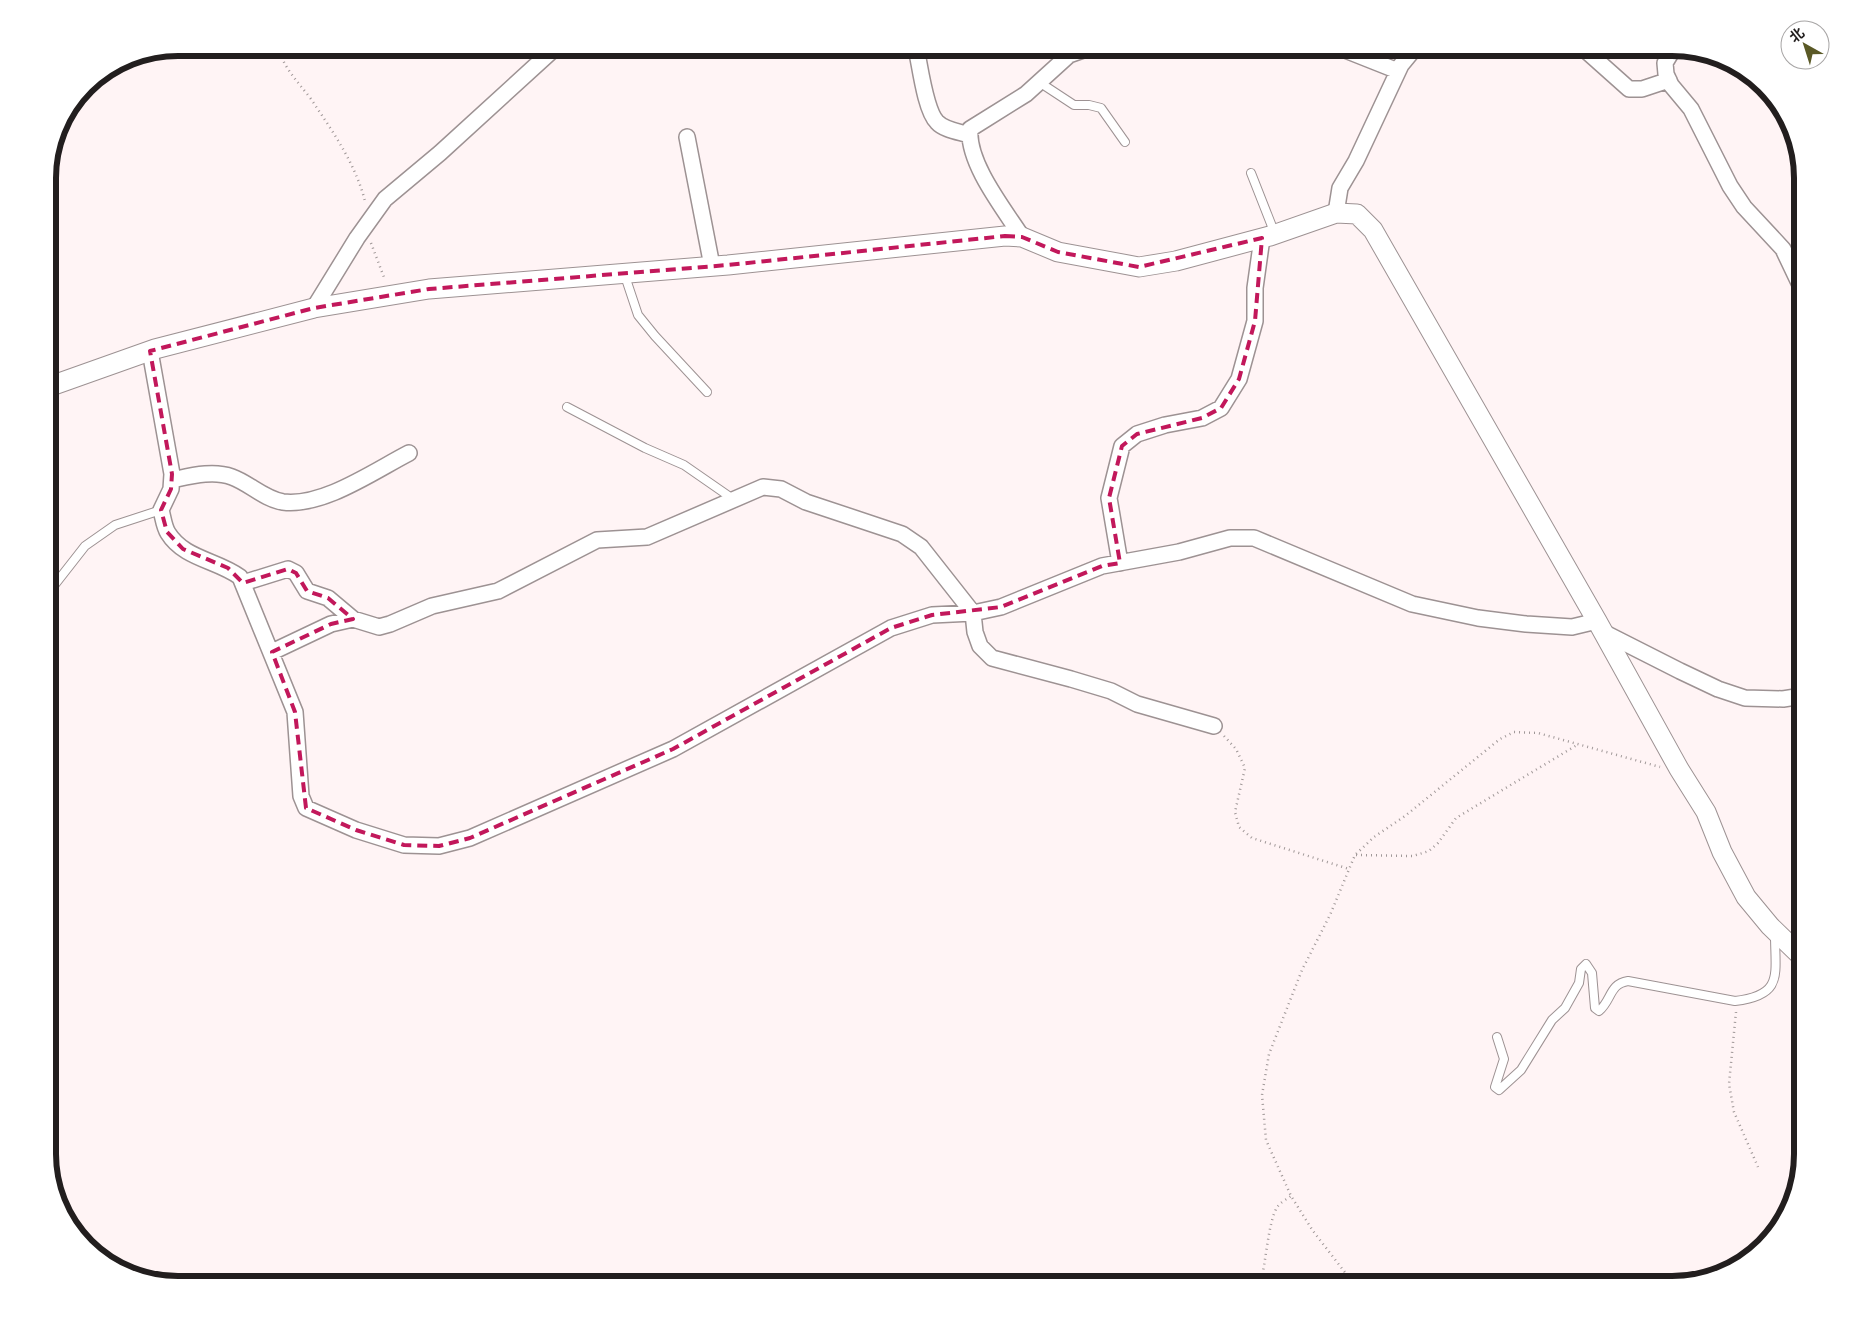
<svg xmlns="http://www.w3.org/2000/svg" width="1850" height="1332" font-family="Quicksand,'Noto Sans SC',sans-serif">
<style>
.lines{fill:none;stroke-linecap:round;stroke-linejoin:round}
.service-casing{stroke:#9d9293;stroke-width:10}
.minor-casing{stroke:#9d9293;stroke-width:18}
.tertiary-casing{stroke:#9d9293;stroke-width:21}
.path{stroke:#a09898;stroke-width:2.5;stroke-dasharray:1 4;stroke-linecap:butt}
.service{stroke:#fff;stroke-width:8}
.minor{stroke:#fff;stroke-width:15}
.tertiary{stroke:#fff;stroke-width:19}
.marked{fill:none;stroke:#c2185b;stroke-width:4;stroke-dasharray:10 6;stroke-linejoin:round}
.rim{fill:none;stroke:#221e1e;stroke-width:6}
</style>
<rect width="100%" height="100%" fill="#fff4f5"/>
<g class="lines">
<defs>
<path id="service" d="M1039 82 1074 105H1089L1101 108 1125 142
M1251 173 1275 234
M624 273 638 315 655 336 707 392
M567 407 645 448 684 465 733 499
M49 592 85 546 115 525 161 510
M1497 1037 1504 1059 1495 1087 1499 1090 1521 1070 1552 1020 1565 1008 1579 983 1581 969 1586 964 1592 973 1595 1008 1599 1011C1612 1000 1609 984 1628 981L1735 1001C1784 995 1775 975 1775 934"/>
<path id="minor" d="M916 48C920 65 925 110 937 122 944 130 960 132 969 135
M1340 48 1398 71
M1583 48 1629 89H1642L1669 80
M1674 48 1665 63 1666 74 1671 85 1691 109 1730 186 1744 207 1783 249 1802 289
M687 137 712 266
M1336 213 1340 188 1356 161 1401 65 1415 48
M1022 237C1004 209 967 163 970 129L1026 94 1069 55 1089 48
M314 308 357 238 385 199 440 153 555 48
M150 351 172 474 171 489 161 510C163 517 164 527 168 533 184 559 217 560 240 577L295 712 301 796 306 808 356 830 404 845 439 846 470 838 673 749 891 628 932 615 973 613 1001 607 1102 566 1179 552 1230 538H1254L1412 604 1478 618 1526 624 1572 627 1597 621
M172 480C191 476 213 470 232 477 249 483 264 499 283 502 323 507 374 471 409 453
M1120 563 1109 498 1122 446 1137 434 1165 425 1202 418 1221 408 1239 379 1255 321V288L1262 238
M243 583 288 569 296 573 307 591 328 598 353 619
M1603 632 1680 671 1718 689 1745 698 1783 699 1802 696
M272 652 331 624 353 619 379 627 390 624 432 606 498 591 597 540 647 537 763 487 781 489 806 502 902 534 921 547 973 613 975 632 980 646 992 658 1071 679 1111 691 1137 704 1214 726"/>
<path id="tertiary" d="M48 387 155 349 314 308 429 289 728 265 1005 236 1022 237 1058 252 1139 267 1176 261 1270 236 1336 213 1357 214 1373 230 1597 621 1679 769 1706 812 1722 852 1746 897 1770 926 1802 957"/>
</defs>
<!-- service casing -->
<use href="#service" class="service-casing"/>
<!-- minor casing -->
<use href="#minor" class="minor-casing"/>
<!-- tertiary casing -->
<use href="#tertiary" class="tertiary-casing"/>
<!-- path -->
<path class="path" d="M278 48C284 68 298 82 311 99 333 132 355 163 365 201
M371 243 385 280
M1224 736 1236 749 1245 768 1235 812 1239 827 1252 838 1349 869
M1356 855 1413 856 1429 851 1438 843 1456 818 1577 745
M1736 1012 1729 1084 1734 1112 1758 1167
M1260 1284C1266 1266 1268 1219 1278 1206 1281 1202 1287 1199 1291 1196
M1354 1284 1313 1231 1291 1196 1266 1140 1262 1095 1269 1054 1302 970 1330 915 1355 855 1374 837 1405 816 1500 739 1514 732 1538 733 1660 767"/>
<!-- service -->
<use href="#service" class="service"/>
<!-- minor -->
<use href="#minor" class="minor"/>
<!-- tertiary -->
<use href="#tertiary" class="tertiary"/>
</g>
<!-- marked area -->
<path class="marked" d="M1005 236 1022 237 1058 252 1139 267 1262 238 1255 321 1239 379 1221 408 1202 418 1137 434 1122 446 1109 498 1120 563 1102 566 1001 607 932 615 891 628 673 749 470 838 439 846 404 845 356 830 306 808 295 712 272 652 331 624 353 619 328 598 307 591 296 573 288 569 243 583 228 568 183 549 167 532 161 510 171 489 172 474 150 351 314 308 429 289 728 265Z"/>
<!-- crop -->
<path d="M0 0H1850V1332H0ZM178 56H1672A122 122 0 0 1 1794 178V1154A122 122 0 0 1 1672 1276H178A122 122 0 0 1 56 1154V178A122 122 0 0 1 178 56Z" fill="#fff" fill-rule="evenodd"/>
<path class="rim" d="M178 56H1672A122 122 0 0 1 1794 178V1154A122 122 0 0 1 1672 1276H178A122 122 0 0 1 56 1154V178A122 122 0 0 1 178 56Z"/>
<!-- north arrow -->
<g transform="translate(1805 45) rotate(321)"><circle r="24" fill="#ffffff" stroke="#a7a5a5"/>
<path d="M0-4L9 19L0 12L-9 19Z" fill="#5a5926"/>
<text y="-8" font-size="14" font-weight="bold" text-anchor="middle" fill="#221e1e">北</text>
</g>
</svg>
